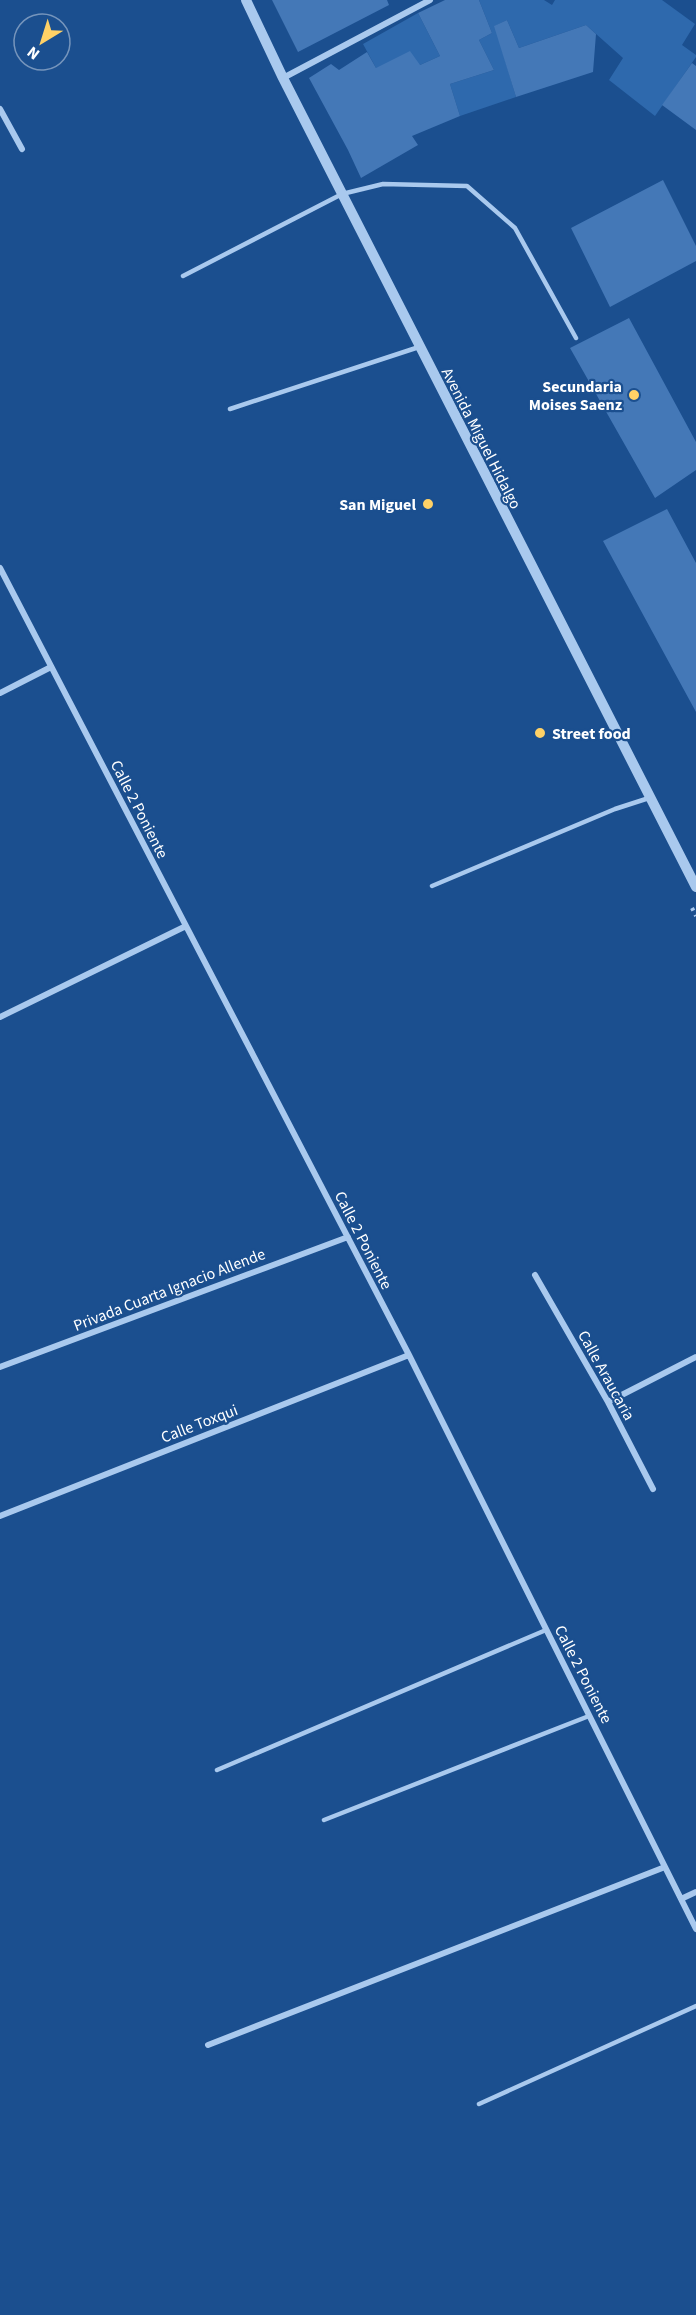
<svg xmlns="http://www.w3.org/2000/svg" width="696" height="2315" font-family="'Source Sans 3',sans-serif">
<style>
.green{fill:#2e69ad}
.building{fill:#4478b7}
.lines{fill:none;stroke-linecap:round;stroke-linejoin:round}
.path{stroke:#a9c9ee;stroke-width:4;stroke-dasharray:3 4.5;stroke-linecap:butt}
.service{stroke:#a9c9ee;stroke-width:4.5}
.minor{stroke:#a9c9ee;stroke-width:6}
.tertiary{stroke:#a9c9ee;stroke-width:10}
.poi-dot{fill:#ffd166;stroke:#1b4f8f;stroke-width:2}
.labels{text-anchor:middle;stroke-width:4.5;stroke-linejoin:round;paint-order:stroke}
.poi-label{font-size:16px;font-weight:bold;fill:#fff;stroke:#1b4f8f;text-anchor:end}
.street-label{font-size:16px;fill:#fff;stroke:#1b4f8f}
</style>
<rect width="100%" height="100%" fill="#1b4f8f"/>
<!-- green -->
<path class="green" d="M479 0H544L552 5 555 0H662L695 24 682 45 696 55V57L655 116 609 80 623 58 586 25 519 48 507 20 495 26 516 97 460 116 450 84 494 70 479 40 492 33Z
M418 13 440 56 420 65 376 68 363 44Z"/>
<!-- building -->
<path class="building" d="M272 0H387L389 5 298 52Z
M445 0H479L492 33 479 40 494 70 450 84 460 116 412 136 418 145 361 178 348 150 309 78 331 64 339 70 367 52 376 68 410 51 420 65 440 56 418 13Z
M507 20 519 48 586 25 596 34 593 72 516 97 494 26Z
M692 63 696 66V130L662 105Z
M663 180 696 246V261L610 307 571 228Z
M629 318 696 442V470L655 498 570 348Z
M667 509 696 563V712L603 541Z"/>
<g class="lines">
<!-- path -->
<path class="path" d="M692 908 696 916"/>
<!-- service -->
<path class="service" d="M183 276 342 194 383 184 467 186 515 228 576 338
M230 409 419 347
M432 886 615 809 649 798
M217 1770 546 1630
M324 1820 589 1716
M479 2104 696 2006"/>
<!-- minor -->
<path class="minor" d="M283 78 430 0
M0 109 22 149
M0 568 409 1355 696 1929
M0 693 51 667
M0 1017 186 926
M535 1275 608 1402 653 1489
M0 1367 348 1237
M608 1402 696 1357
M0 1516 409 1355
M681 1899 696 1892
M208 2045 665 1867"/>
<!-- tertiary -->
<path class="tertiary" d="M246 0 283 78 696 887"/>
</g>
<!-- markers -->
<g class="poi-dot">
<circle cx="634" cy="395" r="6"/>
<circle cx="428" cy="504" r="6"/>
<circle cx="540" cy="733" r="6"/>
</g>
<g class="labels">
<!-- poi labels -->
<g class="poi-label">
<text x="622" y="392">Secundaria<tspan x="622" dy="18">Moises Saenz</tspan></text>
<text x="416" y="510">San Miguel</text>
<text x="552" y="739" text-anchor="start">Street food</text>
</g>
<!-- street labels -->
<g class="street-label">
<text transform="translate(482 438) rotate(63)" y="6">Avenida Miguel Hidalgo</text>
<text transform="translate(140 809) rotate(63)" y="6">Calle 2 Poniente</text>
<text transform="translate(364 1240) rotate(63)" y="6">Calle 2 Poniente</text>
<text transform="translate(169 1289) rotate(-21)" y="6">Privada Cuarta Ignacio Allende</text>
<text transform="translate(607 1375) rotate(61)" y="6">Calle Araucaria</text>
<text transform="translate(199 1423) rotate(-21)" y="6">Calle Toxqui</text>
<text transform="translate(584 1674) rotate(63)" y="6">Calle 2 Poniente</text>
</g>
</g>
<!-- north arrow -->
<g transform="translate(42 42) rotate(218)"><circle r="28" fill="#1b4f8f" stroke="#7695bc" stroke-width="1.5"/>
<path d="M0-4.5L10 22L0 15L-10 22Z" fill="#ffd166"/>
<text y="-9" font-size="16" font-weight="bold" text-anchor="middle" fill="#ffffff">N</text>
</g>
</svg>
